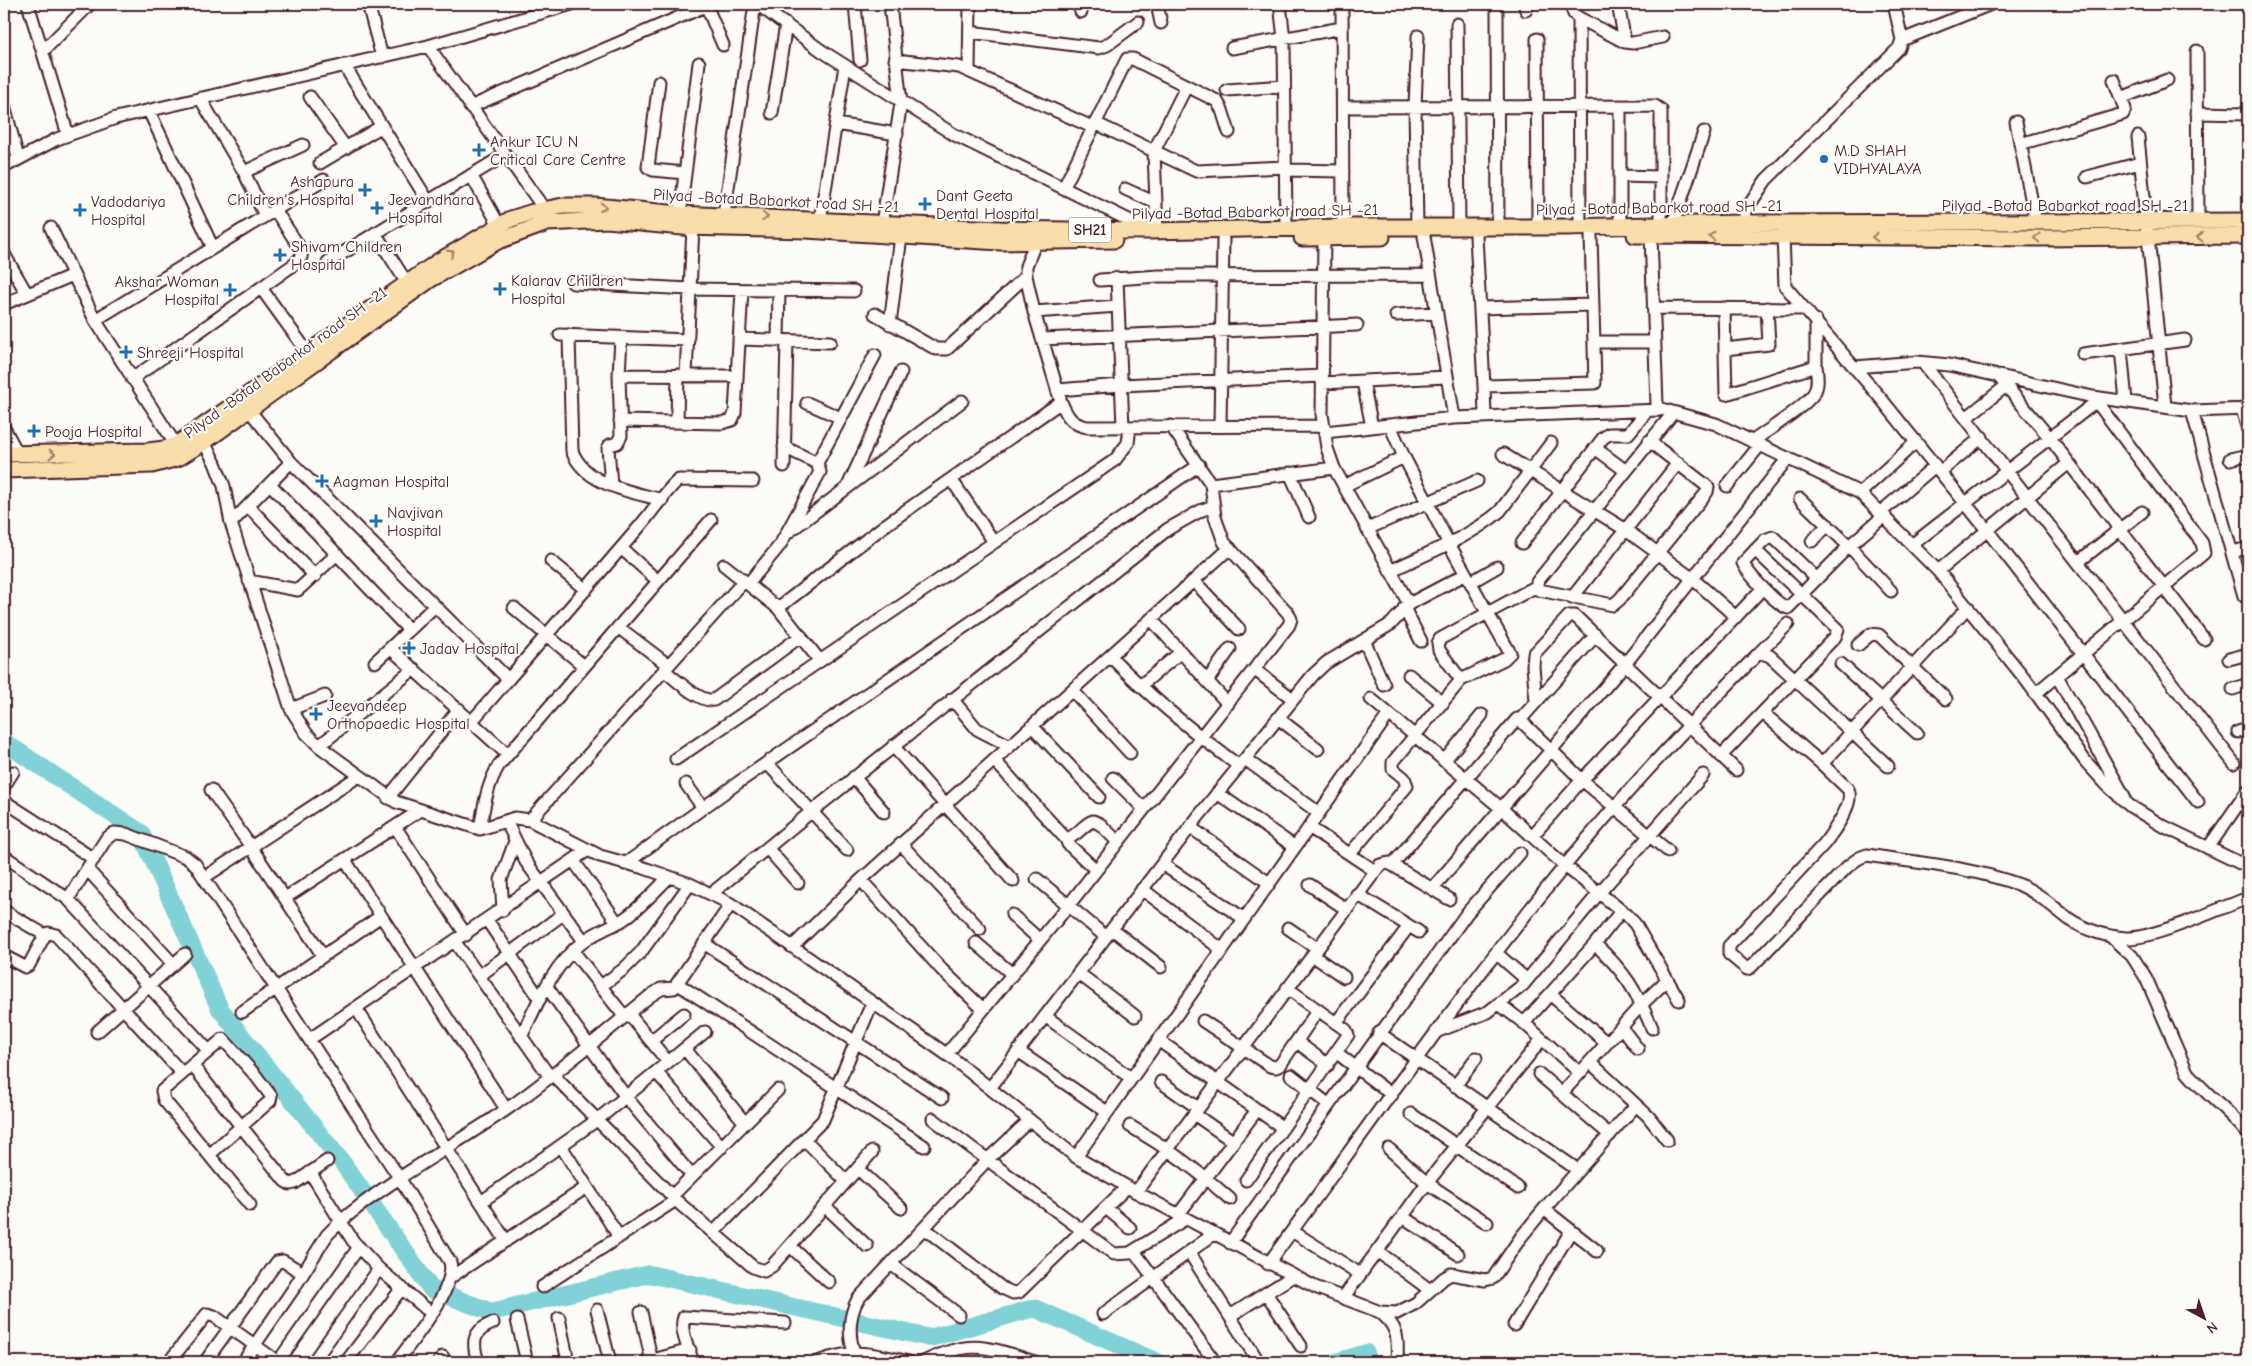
<svg xmlns="http://www.w3.org/2000/svg" width="2252" height="1366" font-family="'Comic Neue',sans-serif">
<style>
.lines{fill:none;stroke-linecap:round;stroke-linejoin:round}
.river{stroke:#81d2d7;stroke-width:18}
.minor-casing{stroke:#4a1f2b;stroke-width:15}
.major-casing{stroke:#4a1f2b;stroke-width:19}
.minor{stroke:#fdfcf7;stroke-width:11}
.major{stroke:#f9deab;stroke-width:15}
.oneway{stroke:#a27e6b}
.poi-dot{fill:#1f6fb2;stroke:#fdfcf7;stroke-width:2}
.labels{text-anchor:middle;stroke-width:4.5;stroke-linejoin:round;paint-order:stroke}
.shield{fill:#fdfcf7;stroke:#806168;stroke-width:1}
.shield-label{font-size:15px;font-weight:bold;fill:#4a1f2b}
.poi-label{font-size:16px;fill:#4a1f2b;stroke:#fdfcf7;text-anchor:start}
.street-label{font-size:16px;fill:#4a1f2b;stroke:#fdfcf7}
</style>
<rect width="100%" height="100%" fill="#fdfcf7"/>
<filter id="ink" filterUnits="userSpaceOnUse"><feTurbulence type="fractalNoise" baseFrequency=".02" numOctaves="2"/><feDisplacementMap in="SourceGraphic" scale="10" xChannelSelector="R" yChannelSelector="G"/><feConvolveMatrix kernelMatrix="1 2 1 2 8 2 1 2 1" color-interpolation-filters="sRGB"/></filter>
<g filter="url(#ink)">
<g class="lines">
<!-- river -->
<path class="river" d="M4 742 141 833 220 1009 342 1162 431 1289 491 1312 649 1274 930 1338 1034 1308 1157 1362
M1336 1362 1366 1353"/>
<defs>
<path id="minor" d="M28 4 68 135
M368 4 382 57
M757 4 822 51 953 134 1149 230
M855 4 860 60
M1079 4 1081 12
M1157 4 1161 23
M1280 4 1284 39 1286 228
M1342 4 1343 227
M1524 4 1526 10
M1570 4 1574 14 1579 18 1625 42 1633 43 1663 37
M1618 4 1625 42
M706 5 723 45
M1497 12 1498 227
M1579 18 1580 226
M1457 24 1459 227
M970 32 1099 48 1107 45 1138 22
M1537 39 1538 227
M1902 40 1991 4
M428 46 545 210
M1232 48 1342 28
M43 51 90 4
M2197 51 2198 221
M895 60 959 67 1092 127
M344 65 428 201
M969 70 970 4
M659 82 648 167 653 170 685 173
M1227 90 1284 86
M310 97 346 148
M200 98 244 172 265 216
M2121 98 2167 80
M4 105 18 158
M1620 106V226
M470 107 710 4
M1343 107 1655 106 1661 110V225
M149 111 213 248
M772 113 786 24
M2197 113 2248 114
M2016 122 2036 223
M1095 123 1196 171 1285 167
M836 124 897 134
M2138 137 2165 406
M2020 144 2123 114 2125 109 2114 80
M320 163 382 126
M4 167 57 139 116 118 428 46 572 4
M1285 170 1343 171
M244 172 303 145
M471 175 499 225
M1620 176 1661 177
M2087 177 2140 163
M1063 189 1127 59H1133L1217 101 1222 110 1229 132
M1125 189 1156 203
M680 214 699 63
M724 215 755 4
M820 221 845 66
M882 224 901 103 890 4
M1673 224 1704 132
M1417 227 1415 106 1418 36
M51 228 95 320 176 445
M1738 230 1748 207 1766 180 1899 48 1902 40 1894 4
M1157 231 1154 151 1186 87
M375 233 407 283
M1651 235 1657 405 1658 408 1716 424 1860 493 1938 571 2026 680 2086 762 2108 786 2130 806 2161 825 2248 867
M1424 236 1454 418
M1476 236 1484 386
M1783 236 1785 286 1883 401 1987 530 2198 802
M1324 238 1322 414 1327 448 1334 468 1409 604
M1036 241 1026 266V276L1034 312 1061 402C1067 416 1071 424 1087 427L1324 426
M4 254 27 294
M328 262 505 155
M1117 278 1123 427
M1100 280 1159 276 1430 275
M573 283 690 289 854 291
M261 288 308 353
M4 304 73 275
M1480 308 1593 305
M1653 308 1805 309
M1724 308 1726 394 1816 366V320
M1034 312 1118 306
M875 314 936 349H947L1026 276
M1396 315 1437 313
M95 320 324 180
M890 324 901 236
M560 335 688 340
M569 335 572 451C586 486 630 491 662 500
M739 339 830 342
M1042 339 1357 325
M778 340 779 290
M1594 342H1654
M1725 349 1769 344 1767 308
M2121 349 2126 401
M2083 354 2185 340
M1923 363 2234 763
M1855 367 1917 362 1949 365 2093 397 2192 411 2248 409
M619 375 737 376
M686 375 693 227
M1998 376 2049 437 2204 639
M132 379 296 263 301 257 302 251 275 210
M1363 382 1372 427
M1322 383 1447 377
M1057 390 1121 385 1322 376
M807 403 841 418
M245 405 291 462 508 679
M2242 409 2248 430
M2192 411 2244 596
M1485 416 1484 386 1595 383 1591 235
M1966 418 2006 386
M620 421 722 423 732 420 735 413 742 290
M677 422 678 375
M1220 426 1223 239
M4 428 18 454
M1325 432 1454 418 1660 410
M1649 441 1703 483 1708 487 1707 492 1620 599 1613 605 1539 590 1537 586V582L1673 413
M1753 441C1768 430 1805 407 1814 393 1819 385 1817 375 1816 366
M204 442 215 463 224 486 231 523 291 709 306 733 319 746 396 802 480 829 515 818 530 820 600 856 644 868 690 884 731 904 952 1058 1076 1157 1136 1192 1315 1287 1380 1312 1397 1313 1416 1303 1444 1278 1451 1274 1485 1280 1493 1278 1521 1237 1544 1209 1636 1105
M1595 448 1626 471
M1503 454 1626 530 1693 579 1736 617
M2230 459 2248 455
M817 463 875 355
M784 466 787 341
M1940 472 1982 437
M1290 473 1309 517
M951 479 994 542
M270 484 409 630
M1211 484 1334 468
M611 485 608 448 610 445 617 443 621 436 619 375 621 338
M848 486 901 372
M1344 486 1404 457
M1727 486 1760 445
M1860 493 1916 442
M1800 499 1849 546 1891 591
M248 506 315 576
M1881 512 1935 466
M231 523 291 462
M1367 529 1477 481
M786 534 962 401
M1812 541 1828 525
M1522 543 1603 438 1609 434H1628L1647 411
M1913 544 2096 402
M621 548 658 581
M2232 552 2248 548
M551 561 586 590
M2078 562 2142 512
M724 565 778 608 820 661
M1390 571C1425 554 1471 537 1500 511L1551 443
M1938 571 2069 463
M1817 579 1773 537 1765 540 1743 563C1747 573 1778 606 1788 608L1849 546 1885 515
M249 581 298 590 337 554
M1194 581 1239 629
M1471 582 1497 567
M748 584 780 545 820 472 817 463 784 447
M1572 598 1678 463
M514 608 584 666
M778 608 884 526 1061 402
M1404 608 1421 641
M1151 619 1228 704
M618 627 668 665
M1364 640 1384 685
M1858 645 1871 634 1879 635 1946 699
M390 648 507 754
M1757 655 1788 624
M1110 656C1150 697 1193 732 1239 766
M2229 659 2248 654
M375 662 435 606
M1841 664 1917 733
M664 670C675 679 700 703 714 700L801 636
M1255 670 1293 699
M1409 675 1443 703
M2057 676 2124 796
M1461 680 1439 650 1438 643 1440 639 1537 586
M1207 681 1230 649
M1140 686 1181 652
M2233 689 2248 684
M1072 690 1130 753
M2035 694 2204 553 2202 543 2093 397
M952 699 977 729 1010 746
M1371 699 1502 809 1565 866 1627 915 1635 924 1679 1000
M1536 702 1533 666 1534 654 1569 616H1575L1736 770
M291 709 325 696
M1763 713 1822 764 1968 607
M1278 718 1318 749
M1520 720 1596 635
M472 721C529 656 584 591 640 526 648 517 672 483 679 480L753 481
M1032 726 1099 797
M2238 732 2248 729
M319 746 414 669
M893 746 1013 881
M1721 756 1835 637 1838 629 1755 550
M676 759 1115 460 1128 443 1130 427
M1245 759 1319 813
M994 760 1066 839C1077 837 1083 824 1093 821L1100 824 1118 842
M1444 761 1482 715
M767 763 847 850
M1822 764 1848 789C1855 803 1833 832 1824 844L1729 946V954L1747 969 1751 967 1848 866 1859 858 1867 855C1917 863 1972 867 2020 885 2039 893 2053 907 2069 919 2085 930 2108 937 2126 938 2154 939 2220 908 2248 898
M854 777 884 812
M1113 778 1144 809
M686 784 703 808
M4 786 13 772
M211 790 251 847 323 956
M1217 793 1295 847
M388 798 459 709
M4 801 94 859
M530 820 744 581
M506 821 526 862 584 941
M1190 827 1269 883
M1309 827 1375 871
M396 828 466 935
M480 829C484 806 487 785 499 765L711 520
M1532 836 1582 780 1763 588
M1066 839 1068 844 1096 870
M901 844 980 929
M767 848 798 883
M2208 848 2248 790
M1350 854 1407 786 1404 778 1393 769V762L1461 680 1504 659 1510 653 1448 542 1404 457 1390 425
M4 856 68 899 208 1050
M345 860 506 1109
M573 860 617 922
M625 864 739 782 1199 465
M1162 864 1243 918
M1392 865 1517 719 1520 720 1582 780 1668 851
M87 869 173 964
M205 877 359 776
M1037 879 1106 937
M861 880 942 970 983 1009
M1310 885 1346 909
M1142 889 1221 949
M1432 889 1625 664 1788 458
M711 894 811 812 1168 529 1202 510 1214 506
M1357 894 1419 932
M285 898 419 811
M68 899 106 839 114 833 126 834 186 857 195 864 400 1179 450 1262C457 1289 412 1340 397 1362
M503 910 501 880 515 841
M4 911 45 935
M1012 915 1040 940
M487 920 540 999
M1288 928 1317 948
M1112 929 1161 967
M2110 936 2132 956 2146 978 2187 1072C2205 1094 2230 1111 2248 1134
M455 942 550 1077
M976 943 1012 974
M705 944 942 1098
M1595 944C1625 972 1636 990 1652 1028
M792 947 861 880 1230 548
M573 951 624 1016
M1496 953 1527 980
M1312 955 1344 977
M4 956 25 967 29 965 45 935 48 933 56 935 182 1073
M1078 973 1135 1016
M479 976 563 914
M678 984 924 1146
M601 986 624 969 641 952 690 884
M547 987 626 1097 692 1176
M1550 994 1607 1043
M1499 1004 1524 1023 1580 1073
M356 1008 506 1241
M242 1012 381 916
M628 1013 668 1062
M1045 1016 1131 1078
M1203 1021 1270 1066 1276 1067 1280 1065 1318 1010
M1336 1023 1409 926
M1524 1023 1595 944 1622 910
M1621 1027 1638 1049
M1438 1031 1488 1012 1523 985 1599 893 1703 775
M97 1032 185 954
M1379 1033 1578 1170
M521 1037C537 1004 553 964 584 941 596 932 611 927 624 919 641 907 655 891 669 877
M310 1039 588 850
M1158 1040 1283 1128
M651 1041 684 1014
M1297 1042 1328 1065
M685 1049 745 1123
M1018 1051 1107 1112
M1337 1053 1392 1095
M947 1054 1068 906 1289 625 1291 619 1288 613 1224 542 1215 517 1211 484 1171 426
M1590 1062 1648 1116 1667 1140
M192 1065 285 1181 290 1184 295 1183 327 1161
M656 1072 722 1147
M1539 1074 1610 1135
M553 1075 680 1204 753 1267 764 1271 772 1266 872 1152
M1291 1075 1328 1104
M1161 1082 1198 1108
M1455 1086 1476 1058
M990 1088 1198 817 1313 675 1326 663 1391 624 1409 604 1466 574
M1562 1093 1642 1004 1667 980
M1194 1114 1234 1142
M1411 1114 1518 1188
M933 1119 1114 1254 1130 1253 1185 1219
M1130 1126C1166 1147 1199 1171 1230 1199
M804 1139 846 1181
M561 1146 619 1237
M1389 1149 1427 1183 1487 1223
M209 1155 270 1101 271 1096 256 1076 223 1039 162 1091 164 1100 250 1205
M1076 1157 1389 714
M858 1169 901 1208
M310 1172 353 1241 379 1269 431 1313
M1246 1180 1348 1035 1346 1030 1287 988
M1136 1192 1380 865 1389 863 1449 899
M672 1196 778 1090
M481 1202 597 1120 705 1032
M825 1206 867 1246
M1106 1208 1130 1228
M1544 1209 1597 1251
M1178 1215 1257 1110
M1403 1217 1458 1254
M924 1228 1002 1288 1013 1293 1019 1292 1127 1187
M1292 1231 1360 1274
M713 1233 823 1120 872 1003
M1230 1243 1467 913 1520 853
M790 1246 829 1282
M1134 1251 1215 1362
M1377 1251 1430 1290
M1189 1252 1255 1356
M891 1264 959 1315
M1268 1264C1365 1131 1459 995 1564 867 1624 793 1690 723 1757 655L1761 653 1770 656 1888 766
M451 1277 587 1187
M542 1287 676 1200
M1266 1293 1301 1346
M1343 1298 1427 1183 1542 1039
M597 1310 610 1362
M641 1312 652 1362
M1380 1312C1399 1328 1398 1339 1397 1362
M1103 1314 1214 1234
M1230 1316 1293 1276
M559 1318 568 1362
M517 1320 527 1362
M1514 1325 1571 1231
M854 1352C848 1335 849 1315 858 1299L988 1159 1030 1120
M169 1362 207 1314 214 1316 278 1362
M205 1362 277 1262 283 1261 303 1273
M243 1362 294 1288 327 1235 341 1221C392 1178 452 1147 507 1109 557 1074 603 1034 650 996L661 989 674 988 731 904
M278 1362 359 1247
M313 1362 379 1269
M346 1362 402 1288
M439 1362 443 1357
M478 1362C472 1343 472 1331 493 1323
M645 1362 690 1350
M693 1362C689 1350 679 1329 684 1317L785 1323
M817 1362C858 1348 868 1353 909 1362
M924 1362C971 1338 987 1347 1035 1362"/>
<path id="major" d="M1635 235 2040 238 2248 236
M1302 238 1382 237
M4 454 148 451 164 449 176 445 439 261 511 219 533 212 563 206H595L680 214 1000 229 1150 231 1343 227H1566L1741 223 2248 221
M4 470 152 465 178 458 204 442 431 279 498 241 547 223 607 220 683 227 806 230 1000 242 1114 240"/>
</defs>
<!-- minor casing -->
<use href="#minor" class="minor-casing"/>
<!-- major casing -->
<use href="#major" class="major-casing"/>
<!-- minor -->
<use href="#minor" class="minor"/>
<!-- major -->
<use href="#major" class="major"/>
</g>
<!-- one-way arrows -->
<defs><path id="oneway-chevron" d="M-2-3.5L2.5 0L-2 3.5" fill="none" stroke-width="1.6" stroke-linecap="round" stroke-linejoin="round" transform="scale(1.25)"/></defs>
<g class="oneway">
<use href="#oneway-chevron" transform="translate(603 207) rotate(4)"/>
<use href="#oneway-chevron" transform="translate(765 217) rotate(3)"/>
<use href="#oneway-chevron" transform="translate(1712 236) rotate(-180)"/>
<use href="#oneway-chevron" transform="translate(1875 237) rotate(-180)"/>
<use href="#oneway-chevron" transform="translate(2200 237) rotate(180)"/>
<use href="#oneway-chevron" transform="translate(2037 238) rotate(-179)"/>
<use href="#oneway-chevron" transform="translate(451 253) rotate(-31)"/>
<use href="#oneway-chevron" transform="translate(52 454)"/>
</g>
</g>
<!-- markers -->
<g class="poi-dot">
<path d="M476.5 142.5h5v5h5v5h-5v5h-5v-5h-5v-5h5z"/>
<circle cx="1824" cy="159" r="5"/>
<path d="M362.5 182.5h5v5h5v5h-5v5h-5v-5h-5v-5h5z"/>
<path d="M922.5 196.5h5v5h5v5h-5v5h-5v-5h-5v-5h5z"/>
<path d="M374.5 200.5h5v5h5v5h-5v5h-5v-5h-5v-5h5z"/>
<path d="M77.5 202.5h5v5h5v5h-5v5h-5v-5h-5v-5h5z"/>
<path d="M277.5 247.5h5v5h5v5h-5v5h-5v-5h-5v-5h5z"/>
<path d="M497.5 281.5h5v5h5v5h-5v5h-5v-5h-5v-5h5z"/>
<path d="M227.5 282.5h5v5h5v5h-5v5h-5v-5h-5v-5h5z"/>
<path d="M123.5 344.5h5v5h5v5h-5v5h-5v-5h-5v-5h5z"/>
<path d="M31.5 423.5h5v5h5v5h-5v5h-5v-5h-5v-5h5z"/>
<path d="M319.5 473.5h5v5h5v5h-5v5h-5v-5h-5v-5h5z"/>
<path d="M373.5 513.5h5v5h5v5h-5v5h-5v-5h-5v-5h5z"/>
<path d="M406.5 640.5h5v5h5v5h-5v5h-5v-5h-5v-5h5z"/>
<path d="M313.5 706.5h5v5h5v5h-5v5h-5v-5h-5v-5h5z"/>
</g>
<g class="labels">
<!-- shield labels -->
<rect class="shield" x="1069" y="217.5" width="42" height="25" rx="4"/>
<g class="shield-label">
<text x="1090" y="235">SH21</text>
</g>
<!-- poi labels -->
<g class="poi-label">
<text x="490" y="147">Ankur ICU N<tspan x="490" dy="18">Critical Care Centre</tspan></text>
<text x="1834" y="156">M.D SHAH<tspan x="1834" dy="18">VIDHYALAYA</tspan></text>
<text x="354" y="187" text-anchor="end">Ashapura<tspan x="354" dy="18">Children's Hospital</tspan></text>
<text x="936" y="201">Dant Geeta<tspan x="936" dy="18">Dental Hospital</tspan></text>
<text x="388" y="205">Jeevandhara<tspan x="388" dy="18">Hospital</tspan></text>
<text x="91" y="207">Vadodariya<tspan x="91" dy="18">Hospital</tspan></text>
<text x="291" y="252">Shivam Children<tspan x="291" dy="18">Hospital</tspan></text>
<text x="511" y="286">Kalarav Children<tspan x="511" dy="18">Hospital</tspan></text>
<text x="219" y="287" text-anchor="end">Akshar Woman<tspan x="219" dy="18">Hospital</tspan></text>
<text x="137" y="358">Shreeji Hospital</text>
<text x="45" y="437">Pooja Hospital</text>
<text x="333" y="487">Aagman Hospital</text>
<text x="387" y="518">Navjivan<tspan x="387" dy="18">Hospital</tspan></text>
<text x="420" y="654">Jadav Hospital</text>
<text x="327" y="711">Jeevandeep<tspan x="327" dy="18">Orthopaedic Hospital</tspan></text>
</g>
<!-- street labels -->
<g class="street-label">
<text transform="translate(776 200) rotate(3)" y="6">Pilyad -Botad Babarkot road SH -21</text>
<text x="2065" y="211">Pilyad -Botad Babarkot road SH -21</text>
<text transform="translate(1659 207) rotate(-1)" y="6">Pilyad -Botad Babarkot road SH -21</text>
<text transform="translate(1255 211) rotate(-1)" y="6">Pilyad -Botad Babarkot road SH -21</text>
<text transform="translate(285 362) rotate(-36)" y="6">Pilyad -Botad Babarkot road SH -21</text>
</g>
</g>
<!-- margin -->
<rect width="2252" height="1366" fill="none" stroke="#fdfcf7" stroke-width="20"/>
<rect x="10" y="10" width="2232" height="1346" fill="none" stroke="#4a1f2b" stroke-width="2" filter="url(#ink)"/>
<!-- north arrow -->
<g transform="translate(2204 1318) rotate(140)" stroke="#fdfcf7" stroke-width="4" paint-order="stroke">
<path d="M0-4L9 19L0 12L-9 19Z" fill="#4a1f2b"/>
<text y="-8" font-size="14" font-weight="bold" text-anchor="middle" fill="#4a1f2b">N</text>
</g>
</svg>
